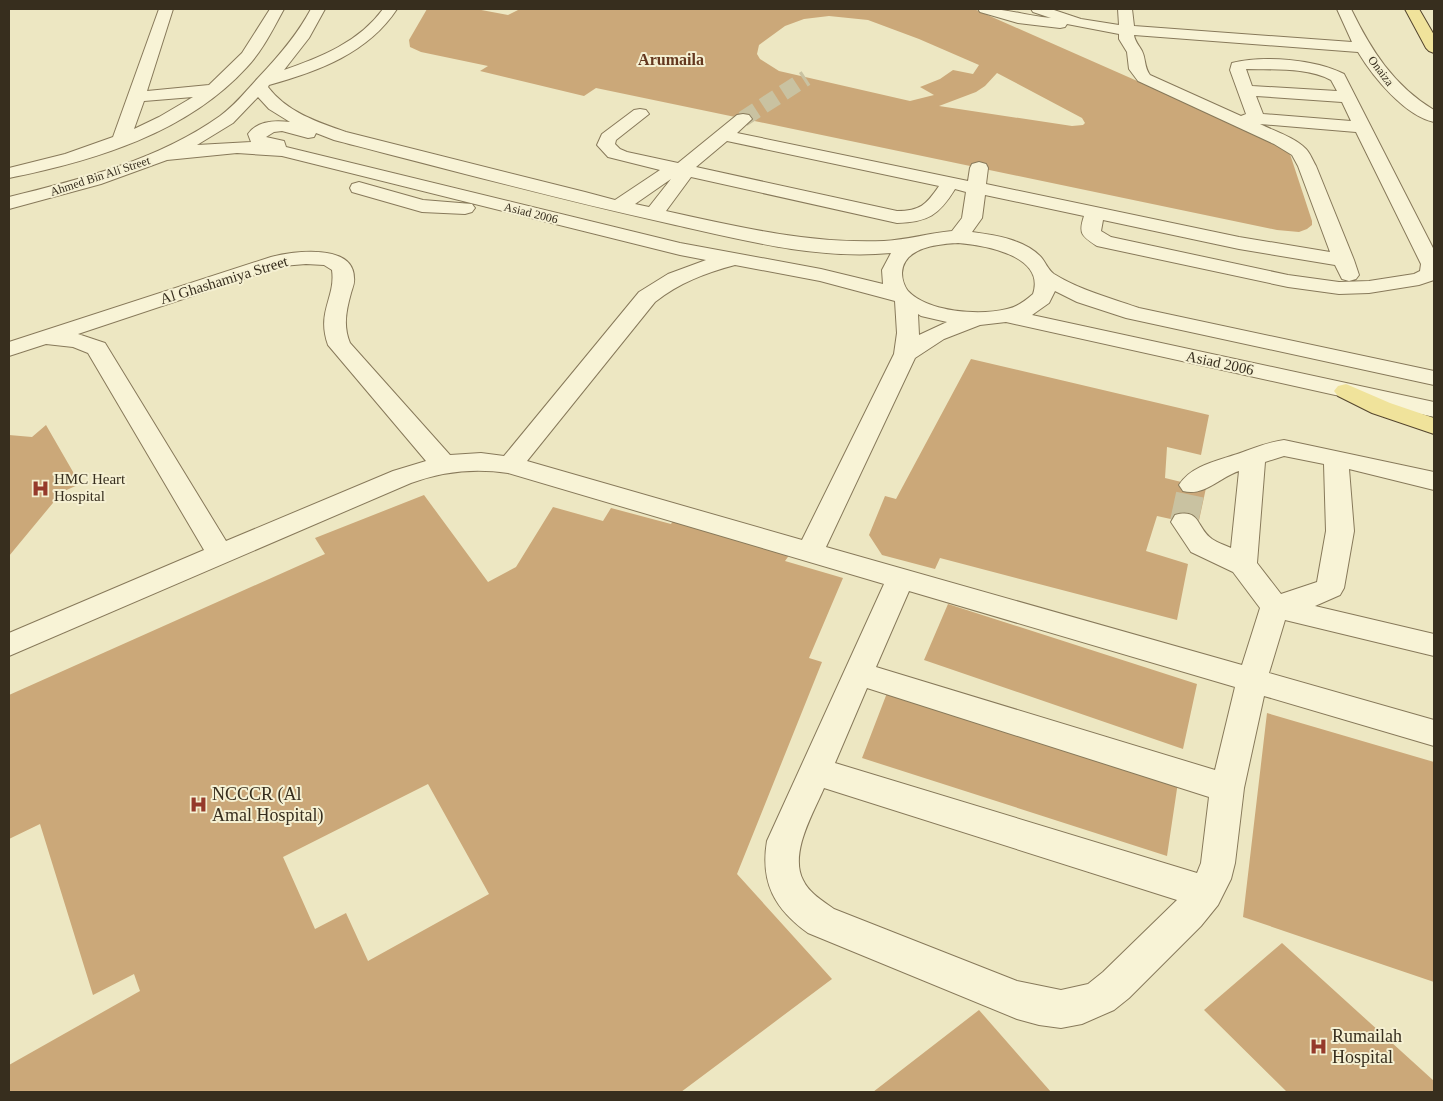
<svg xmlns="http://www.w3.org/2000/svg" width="1443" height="1101" font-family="'Times New Roman',serif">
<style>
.building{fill:#cba879;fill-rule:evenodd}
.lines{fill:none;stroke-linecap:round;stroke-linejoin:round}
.minor-tunnel-far1{stroke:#c9c2a1;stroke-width:16;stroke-dasharray:16 8;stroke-linecap:butt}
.minor-tunnel{stroke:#c9c2a1;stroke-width:28;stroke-dasharray:28 14;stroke-linecap:butt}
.minor-casing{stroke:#87795a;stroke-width:2}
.major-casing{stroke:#55462e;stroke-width:2}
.minor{fill:#f8f3d6;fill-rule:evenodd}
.major{fill:#f0e39b;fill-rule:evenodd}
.labels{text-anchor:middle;stroke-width:4;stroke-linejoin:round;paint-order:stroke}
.far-street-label{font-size:12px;fill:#372e1e;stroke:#f5f0d2}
.street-label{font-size:15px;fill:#372e1e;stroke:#f5f0d2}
.poi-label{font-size:15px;fill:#372e1e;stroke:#f5f0d2;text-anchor:start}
.far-district-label{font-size:16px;font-weight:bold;fill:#63371e;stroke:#f5f0d2}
.near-poi-label{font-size:18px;fill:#372e1e;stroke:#f5f0d2;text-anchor:start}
</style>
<rect width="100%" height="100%" fill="#ede7c2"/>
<!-- building -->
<path class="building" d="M427 9H476L508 15 520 9H974L1271 140 1289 151 1312 221V225L1307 229 1299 232 1277 230 596 88 584 96 480 71 488 66 421 52 410 47 409 40ZM829 16 868 20 919 39 979 65 973 74 953 70 940 79 920 87 934 95 910 101 779 71 760 59 757 54 759 45 785 26 804 19ZM997 73 1082 118 1085 123 1083 125 1072 126 939 106 976 92 985 86Z
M971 359 1209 415 1201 455 1167 447 1165 478 1206 488 1198 525 1157 516 1146 551 1188 564 1177 620 940 558 935 569 882 555 869 535 885 496 896 499Z
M46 425 80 484 62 492 9 556V435L32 437Z
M424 495 488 582 516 567 553 507 603 521 611 508 671 524 674 519 790 554 785 561 843 578 809 658 822 662 737 874 832 979 681 1092H9V1065L140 991 134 974 93 995 40 824 9 839V695L325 554 315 538ZM428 784 489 894 368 961 346 913 315 929 283 857Z
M948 604 1197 684 1183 749 924 660Z
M887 693 1178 782 1167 856 862 758Z
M1267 713 1434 762V982L1243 917Z
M1282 943 1434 1081V1092H1287L1204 1010Z
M979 1010 1051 1092H873Z"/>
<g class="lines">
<!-- minor-tunnel-far1 -->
<path class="minor-tunnel-far1" d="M743 119 806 78"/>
<!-- minor-tunnel -->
<path class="minor-tunnel" d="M1184 522 1192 485"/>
<defs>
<path id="minor" d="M159 9H173L147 91 209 85 242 53 270 9H284C273 29 263 50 247 67 187 133 94 161 9 178V168L65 154 113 137ZM193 97 159 117 134 129 144 101Z
M311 9H325L309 38 284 70C321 57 359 42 383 9H397C368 53 319 71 269 85L268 87C287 112 317 122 346 132L585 192 615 200 660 170 608 157 597 145 602 134 634 110 640 109 646 110 649 114 616 140 615 144 620 149 627 152 678 163 737 115 743 114 749 115 752 119 737 133 968 181 970 168 972 164 979 162 986 164 988 168 986 184 1239 237 1330 252 1298 166 1292 155 1274 144 1138 81 1129 69 1127 52 1119 39V34L1067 24 1065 27 1060 28 1018 23 980 12 978 9C1002 7 1026 16 1051 18L1033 12 1031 9H1051L1081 19 1119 25 1118 9H1132L1134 26 1352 42 1337 9H1351C1371 50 1393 85 1434 110V122C1405 116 1373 77 1358 52L1134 35C1135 42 1139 45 1142 51 1146 59 1144 67 1150 75L1241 116 1246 114 1230 70 1232 63C1263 55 1315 59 1344 74L1434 250V280L1419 285 1369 293 1339 294 1288 287 1097 246C1082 236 1078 234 1084 216L985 195 982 218 972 232C994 235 1023 239 1040 256 1045 261 1048 270 1054 274 1080 290 1110 298 1139 308L1434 371V385L1126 318 1077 302 1055 291 1049 303 1032 315 1434 402V417L1006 322 980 325 944 339 915 358 826 547 1242 665 1260 608 1233 572 1191 552 1171 522 1175 515C1201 508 1196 528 1212 539 1218 543 1225 545 1231 548L1239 471C1220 477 1204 497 1183 491L1179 485C1192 464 1222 460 1243 452 1257 447 1269 442 1284 440L1434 472V490L1349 469 1354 531 1344 588 1340 595 1315 606 1434 634V656L1285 620 1269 673 1434 720V746L1264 696 1244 788 1235 863 1231 879 1218 905 1201 926 1129 998 1114 1010 1082 1024 1061 1028 1039 1025 1017 1019 808 933C775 909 760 883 767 841L884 584 508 473C474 468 444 471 411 483L9 656V633L204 550 88 353 73 347 46 344 9 356V342L271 257C293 251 354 243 354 278 355 283 352 289 351 293 346 311 343 326 350 343L450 455 481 453 504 456 639 292 668 274 706 260 680 255 282 156 237 153 167 160 101 184 9 209V197C82 179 158 160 220 116 235 105 246 91 258 78 279 56 297 35 311 9ZM1246 69C1274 70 1306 67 1331 80L1337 91 1252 86ZM1256 96 1342 102 1351 121 1263 114ZM258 97 269 109 290 122C275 120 257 121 248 134L251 142 197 145 233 123ZM1260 124 1356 132 1421 264 1420 271 1414 274 1369 281 1339 282 1288 275 1111 237 1101 231 1103 220 1239 249 1335 265 1342 279 1349 281 1356 279 1359 275 1354 260 1316 166C1313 161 1310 153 1306 149 1294 137 1274 131 1260 124ZM282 131 308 138 314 137 316 133 334 140C446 169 558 199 671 224 742 240 817 260 891 253L882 270 883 284 821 269 680 243 286 147 284 141 266 137 274 132ZM727 141 939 186C926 205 920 211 897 211L696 167ZM691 177 897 223C928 222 939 215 955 189L966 192 962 218 952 231C929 233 907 240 884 241 810 244 738 227 666 211ZM671 179 649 207 635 204ZM958 243C983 245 1046 255 1033 294 1025 301 1017 307 1007 309 979 316 928 312 908 291 904 286 902 278 902 273 903 247 939 244 958 243ZM306 264 324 265 332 270C336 298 316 311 328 345L426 461 393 471 226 541 105 343 78 334 282 266ZM735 265 820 281 895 301 897 333 894 354 802 540 527 461 655 302C679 283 705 273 735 265ZM918 314 921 316 947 322 919 335ZM1284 456 1324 464 1326 531 1317 582 1281 594 1257 563 1265 462ZM909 591 1235 687 1215 770 876 667ZM867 688 1209 797 1201 863 1197 873 835 763ZM824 788 1177 900 1103 972 1088 984 1061 990 1017 981 834 909C823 901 809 893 803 880 789 853 814 812 824 788Z
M359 182 423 200 472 204 475 208 472 212 465 214 422 212 352 192 350 188 352 184Z"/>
<path id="major" d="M1405 9H1419L1434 35V53L1429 51 1426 48Z
M1346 384 1390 403 1434 418V434L1372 413 1338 396 1334 391 1338 386Z"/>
</defs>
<!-- minor casing -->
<use href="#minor" class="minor-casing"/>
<!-- major casing -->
<use href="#major" class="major-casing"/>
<!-- minor -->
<use href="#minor" class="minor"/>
<!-- major -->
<use href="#major" class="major"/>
</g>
<!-- icons -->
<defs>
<symbol id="hospital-bare" viewBox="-9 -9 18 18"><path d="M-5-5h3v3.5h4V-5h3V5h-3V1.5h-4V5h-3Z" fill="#953a2b" stroke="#f5f0d2" stroke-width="2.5" paint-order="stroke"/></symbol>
</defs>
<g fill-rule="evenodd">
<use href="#hospital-bare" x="28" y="476" width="25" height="25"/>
<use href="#hospital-bare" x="186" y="792" width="25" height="25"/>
<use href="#hospital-bare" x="1306" y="1034" width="25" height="25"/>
</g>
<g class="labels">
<!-- far-street labels -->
<g class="far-street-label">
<text transform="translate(1381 71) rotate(53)" y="4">Onaiza</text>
<text transform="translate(100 176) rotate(-18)" y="4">Ahmed Bin Ali Street</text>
<text transform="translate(531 213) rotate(14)" y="4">Asiad 2006</text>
</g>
<!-- street labels -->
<g class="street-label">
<text transform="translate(224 280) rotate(-17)" y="5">Al Ghashamiya Street</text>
<text transform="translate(1220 363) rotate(12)" y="5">Asiad 2006</text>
</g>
<!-- poi labels -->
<g class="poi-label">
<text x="54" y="484">HMC Heart<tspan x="54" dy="17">Hospital</tspan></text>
</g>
<!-- far-district labels -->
<g class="far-district-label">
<text x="671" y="65">Arumaila</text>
</g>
<!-- near-poi labels -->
<g class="near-poi-label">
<text x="212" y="800">NCCCR (Al<tspan x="212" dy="21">Amal Hospital)</tspan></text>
<text x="1332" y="1042">Rumailah<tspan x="1332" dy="21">Hospital</tspan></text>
</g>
</g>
<!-- border -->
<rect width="1443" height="1101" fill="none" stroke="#372e1e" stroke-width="20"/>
</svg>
